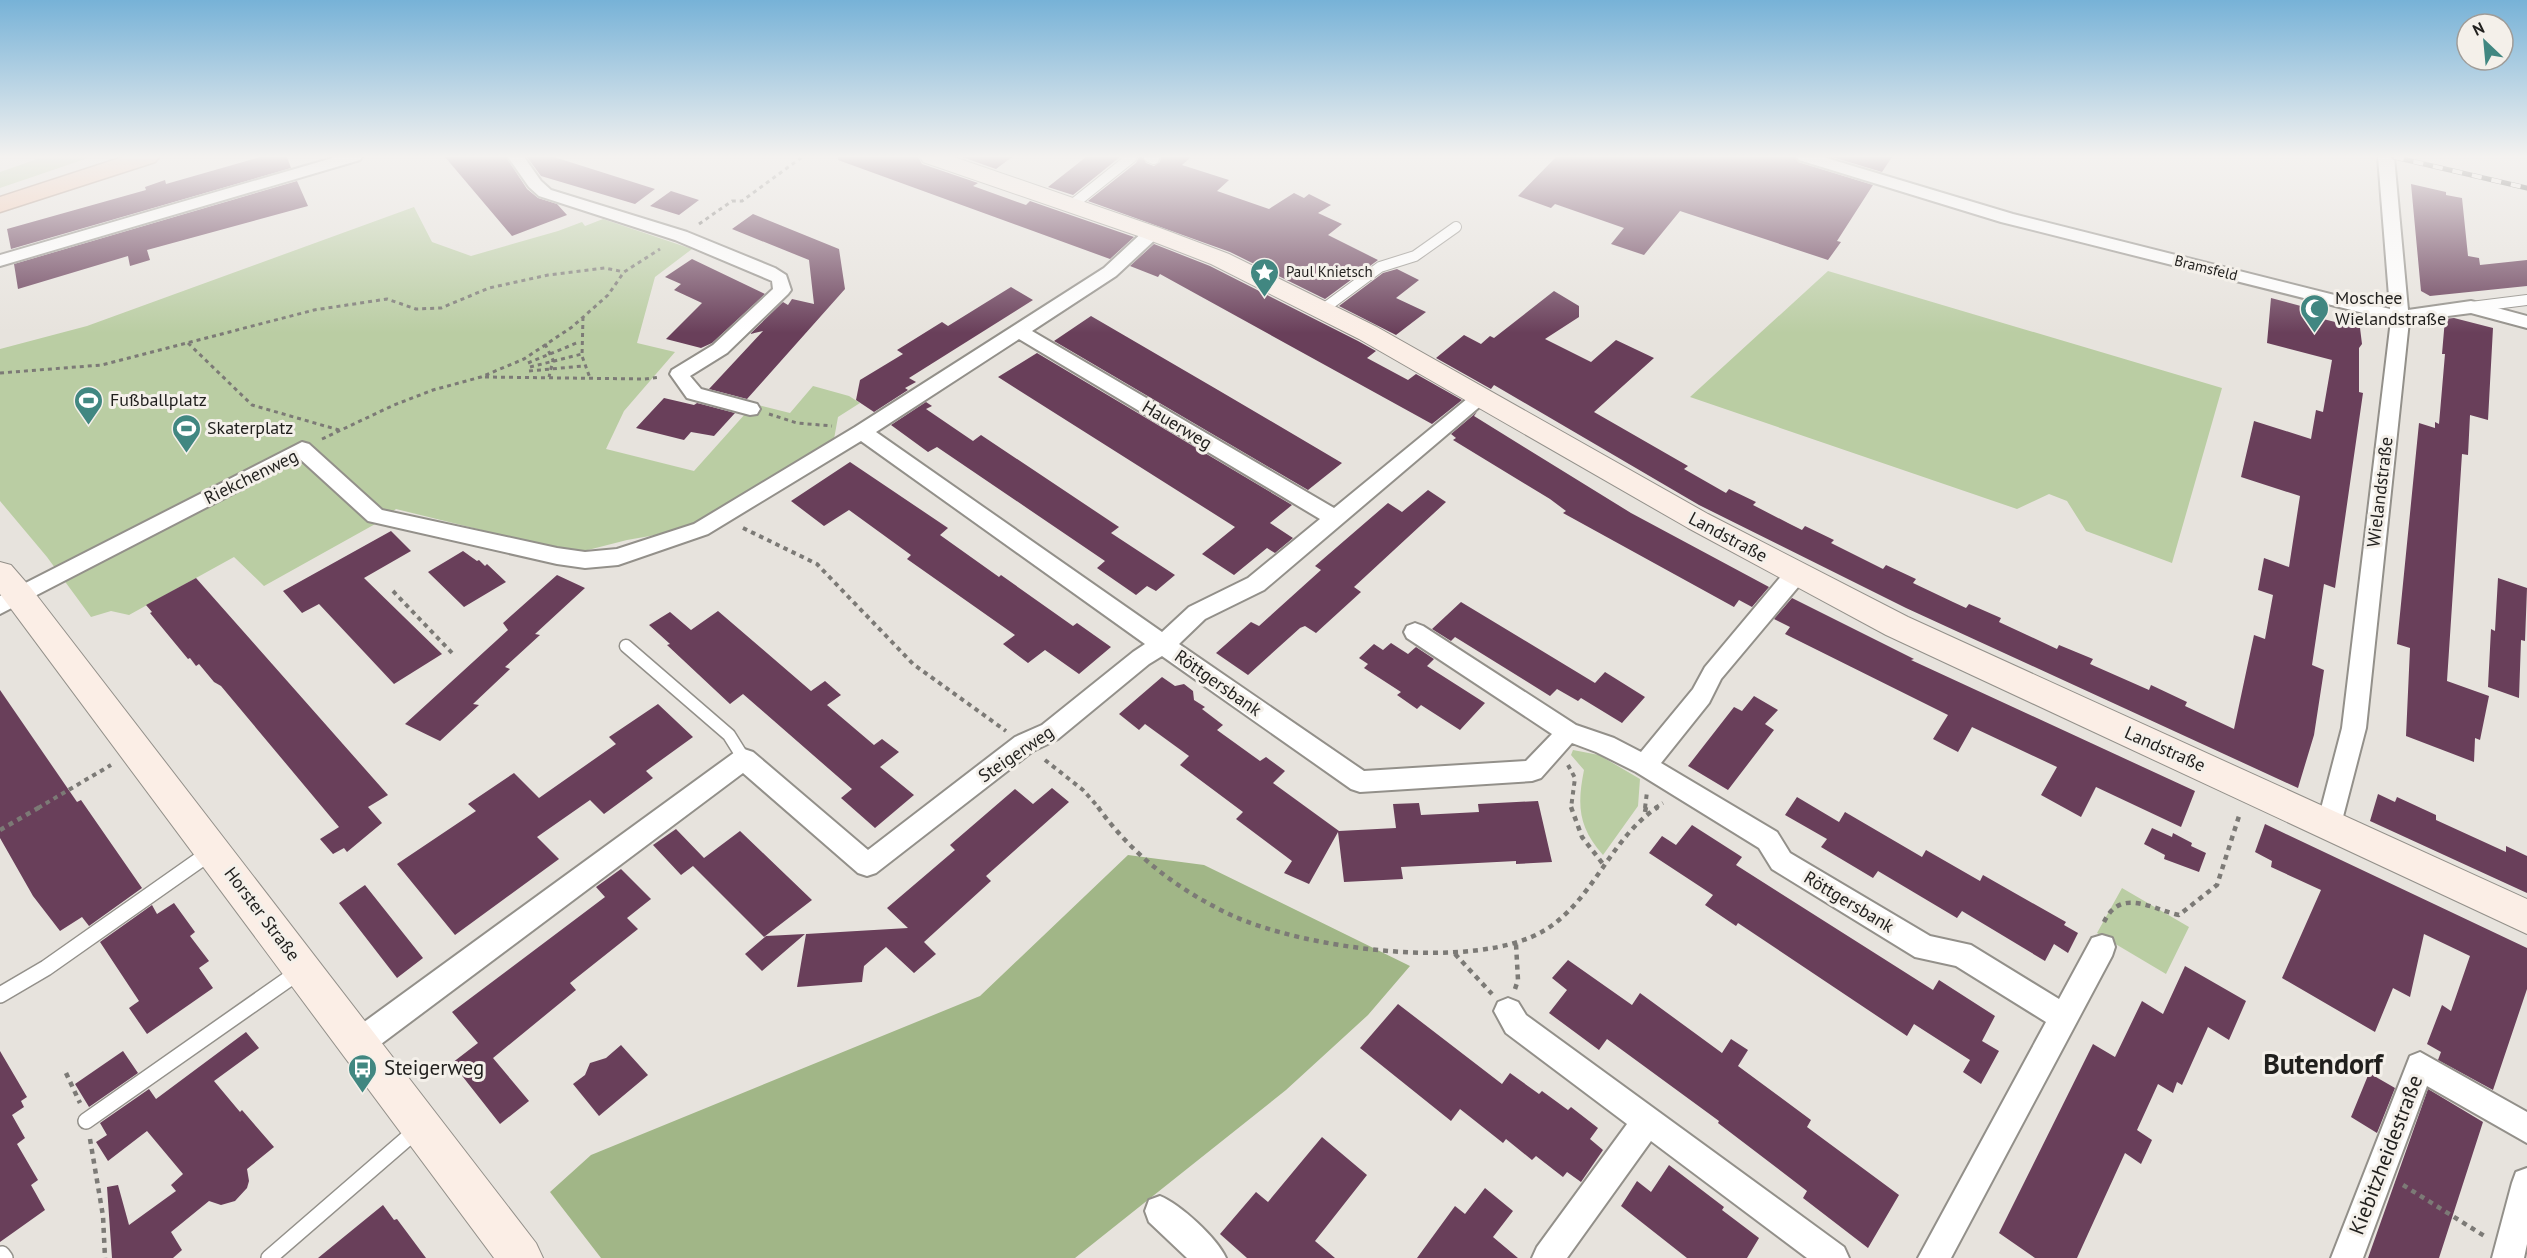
<svg xmlns="http://www.w3.org/2000/svg" width="2527" height="1258" font-family="'PT Sans',sans-serif">
<style>
.green{fill:#bacda3}
.forest{fill:#a1b687}
.building{fill:#693f5a}
.lines{fill:none;stroke-linecap:round;stroke-linejoin:round}
.lane-far2-casing{stroke:#93908a;stroke-width:12}
.lane-far1-casing{stroke:#93908a;stroke-width:15}
.lane-casing{stroke:#93908a;stroke-width:18}
.street-casing{stroke:#93908a;stroke-width:4}
.secondary-casing{stroke:#93908a;stroke-width:2}
.highway-casing{stroke:#a98b7b;stroke-width:3}
.path-far2{stroke:#7c7a76;stroke-width:3;stroke-dasharray:4 4;stroke-linecap:butt}
.path-far1{stroke:#7c7a76;stroke-width:4;stroke-dasharray:4.5 4.5;stroke-linecap:butt}
.path{stroke:#7c7a76;stroke-width:4.5;stroke-dasharray:5 5;stroke-linecap:butt}
.lane-far2{stroke:#fff;stroke-width:10}
.lane-far1{stroke:#fff;stroke-width:12}
.lane{stroke:#fff;stroke-width:15}
.street{fill:#fff;fill-rule:evenodd}
.secondary{fill:#fbeee6;fill-rule:evenodd}
.highway{fill:#f3c5ad;fill-rule:evenodd}
.rail-casing{stroke:#464441;stroke-width:5}
.rail{stroke:#f4f0ea;stroke-width:4;stroke-dasharray:10;stroke-linecap:butt}
.labels{text-anchor:middle;stroke-width:6;stroke-linejoin:round;paint-order:stroke}
.far-street-label{font-size:15px;fill:#201f1d;stroke:#f4f0ea}
.far-poi-label{font-size:15px;fill:#201f1d;stroke:#f4f0ea;text-anchor:start}
.poi-label{font-size:18px;fill:#201f1d;stroke:#f4f0ea;text-anchor:start}
.street-label{font-size:18px;fill:#201f1d;stroke:#f4f0ea}
.near-poi-label{font-size:21px;fill:#201f1d;stroke:#f4f0ea;text-anchor:start}
.near-street-label{font-size:21px;fill:#201f1d;stroke:#f4f0ea}
.near-district-label{font-size:28px;font-weight:bold;fill:#201f1d;stroke:#f4f0ea}
</style>
<rect width="100%" height="100%" fill="#e7e3dd"/>
<!-- green -->
<path class="green" d="M43 157H91L0 188V172Z
M414 207 432 242 471 256 558 231 582 222 585 226 603 219 692 249 655 277 637 343 675 352 624 411 606 449 694 471 754 404 790 413 813 386 849 396 860 403 838 417 834 439 690 529 627 540 584 551H567L396 509 377 523 264 586 234 557 129 615 111 611 91 617 47 557 0 501V349L87 326Z
M1828 271 2222 388 2172 563 2086 531 2067 501 2049 494 2017 509 1690 397Z
M1573 750 1599 755 1640 779 1638 806 1603 855C1578 827 1577 805 1584 770L1571 755Z
M2122 888 2189 927 2166 974 2097 933Z"/>
<!-- forest -->
<path class="forest" d="M1128 855 1204 865 1410 966 1368 1015 1286 1090 1075 1258H601L550 1192 591 1155 980 996Z"/>
<!-- building -->
<path class="building" d="M260 157H287L291 168 11 249 7 229 146 190 145 187 165 180 166 184Z
M445 157H506L527 189 538 198 557 204 567 215 512 236Z
M527 157H554L655 189 635 204 541 176Z
M838 157H918L922 164 978 183 973 186 1026 205 1030 201 1134 237 1110 259 838 160Z
M962 157H1012L996 169Z
M1086 157H1120L1073 195 1048 187Z
M1139 157H1142L1146 163 1154 166 1160 162 1161 157H1191L1182 165 1229 180 1217 191 1269 209 1294 193 1304 198 1309 194 1331 205 1318 213 1342 224 1328 235 1378 260 1325 299 1230 252 1088 201 1136 163Z
M1556 157H1795L1798 162 1873 185 1837 241 1841 242 1828 260 1680 211 1644 255 1611 244 1624 228 1555 204 1551 208 1518 196Z
M1832 157H1892L1882 172Z
M297 181 308 206 147 250 150 260 130 266 128 256 18 289 14 264Z
M2411 184 2446 192V195L2462 198 2468 256 2479 258 2480 265 2527 260V286L2430 296 2421 291Z
M671 191 699 200 679 215 650 206Z
M753 214 839 249 845 289 747 399 709 389 763 331 750 334 783 302 788 305 792 299 814 304 809 260 732 229Z
M1154 244 1210 266 1358 341 1376 351 1367 358 1408 380 1416 374 1462 400 1432 424 1160 274 1158 277 1130 266Z
M692 259 765 294 712 343 701 348 666 339 702 303 674 290 681 284 665 277Z
M1397 269 1419 280 1396 298 1426 312 1396 335 1339 306 1383 273Z
M1011 287 1033 300 909 378 916 382 905 388 908 390 874 412 856 400 860 380 903 354 897 350 942 322 948 326Z
M1554 291 1579 306V317L1545 339 1591 362 1616 340 1654 358 1594 412 1688 466 1684 469 1726 493 1729 489 1756 502 1753 505 1788 523 1802 530 1805 526 1834 540 1831 543 1883 569 1886 565 1916 579 1913 583 1953 602 1966 608 1969 604 2001 618 1999 622 2057 649 2059 645 2093 659 2090 664 2149 690 2151 685 2187 702 2185 706 2234 729 2254 635 2265 639 2273 595 2258 590 2264 558 2289 567 2300 496 2241 477 2254 421 2311 439 2316 410 2323 412 2332 360 2267 343 2271 298 2323 312V319L2360 328 2362 344 2359 348V392L2363 393 2335 588 2324 584 2312 665 2324 670 2314 735 2298 788 1906 608 1699 505 1494 385 1491 389 1436 358 1464 335 1481 344 1490 336 1494 338Z
M1091 316 1218 390 1342 463 1308 490 1054 341Z
M2454 318 2493 328 2488 420 2470 415 2468 455 2462 454 2447 681 2489 696 2480 740 2475 738 2474 762 2406 736 2410 648 2397 644 2419 423 2435 428V422L2439 424 2445 354H2442L2445 319Z
M1037 353 1292 505 1270 523 1293 538 1275 553 1267 548 1234 575 1202 554 1235 527 998 377Z
M664 398 694 405 697 403 735 413 714 436 691 432 684 440 636 428Z
M926 402 932 406 926 409 973 441 981 435 1119 527 1111 533 1175 575 1156 591 1147 586 1136 595 1097 568 1105 561 937 447 928 452 891 425Z
M1477 412 1474 416 1631 513 1769 587 1752 607 1739 600 1734 607 1563 513 1566 511 1550 499 1453 440 1456 438 1451 434Z
M850 462 948 528 940 535 999 577 1001 575 1073 626 1077 623 1111 647 1079 674 1045 650 1028 663 1003 644 1015 635 907 559 911 555 849 510 824 526 791 501Z
M1428 490 1446 502 1354 587 1361 592 1316 633 1305 626 1300 628 1248 675 1216 653 1251 622 1259 626 1321 570 1315 566 1388 503 1402 512Z
M391 531 411 551 364 578 442 654 394 684 319 604 302 613 283 591Z
M463 551 477 561 479 560 485 566 487 564 506 582 464 607 428 572Z
M557 575 585 588 535 634 540 635 505 667 510 669 473 704 479 705 440 741 405 724 508 630 503 623Z
M196 578 388 795 368 807 382 823 347 852 344 848 333 854 320 839 339 827 221 686 214 682 199 664 196 666 190 658 188 659 150 613 152 612 146 605Z
M2498 578 2527 588 2525 641 2521 640 2519 698 2488 687 2491 629 2495 631Z
M1792 598 1914 659 1911 660 2195 791 2181 827 2096 787 2081 817 2041 795 2057 767 1972 727 1958 752 1933 739 1948 715 1785 634 1790 627 1774 619Z
M1461 602 1595 683 1605 672 1645 697 1622 723 1581 698 1578 701 1557 689 1550 696 1455 637 1451 641 1432 629Z
M718 611 811 691 825 681 841 695 827 705 874 745 882 739 899 752 880 767 914 795 875 828 841 798 852 789 743 694 730 704 667 645 670 644 649 625 670 612 691 630Z
M1391 643 1408 654 1416 647 1434 659 1427 666 1485 703 1460 730 1421 705 1417 709 1397 695 1401 692 1364 668 1368 664 1359 658 1374 644 1383 650Z
M1162 677 1175 686 1184 684 1193 691 1194 700 1205 707 1202 709 1223 725 1217 730 1260 761 1266 757 1285 771 1273 783 1339 831 1396 828 1393 804 1419 803 1421 815 1479 812 1478 804 1538 801 1552 862 1516 864V861L1401 867 1403 879 1344 882 1338 832 1309 884 1284 873 1292 861 1236 819 1243 812 1180 765 1189 756 1145 724 1139 730 1119 714Z
M0 690 77 802 81 800 142 888 89 926 82 917 60 931 33 896 0 838Z
M1754 696 1778 710 1765 724 1774 730 1728 790 1688 766 1734 707 1742 711Z
M658 704 693 737 646 771 653 778 604 814 590 800 537 837 559 859 455 935 397 864 476 811 468 804 514 773 539 798 616 744 609 737Z
M1052 788 1069 802 986 876 991 881 924 942 936 954 914 973 886 947 864 966 862 982 797 987 806 934 908 928 887 908 955 850 950 845 1015 789 1033 804Z
M2378 794 2395 802 2397 797 2436 815V820L2506 852V846L2527 856V893L2370 821Z
M1797 797 1839 822 1845 812 1922 857 1926 850 1980 881 1983 875 2066 922 2064 925 2078 933 2068 953 2054 944 2045 961 1962 911 1957 918 1878 871 1873 878 1821 847 1827 839 1785 815Z
M2265 824 2527 948V989L2493 1090 2438 1060 2441 1052 2427 1044 2442 1005 2451 1011 2470 956 2424 934 2410 997 2393 988 2375 1032 2282 978 2321 890 2271 867 2272 861 2255 852Z
M1692 825 1742 857 1736 865 1933 990 1939 980 1995 1016 1982 1041 1999 1051 1981 1084 1963 1072 1970 1060 1914 1024 1907 1036 1738 923 1736 926 1705 905 1713 895 1649 853 1662 836 1676 845Z
M2152 828 2172 837 2173 833 2192 843 2191 846 2206 853 2199 872 2164 859 2165 855 2144 844Z
M676 829 704 858 740 831 812 900 764 937 693 866 681 875 653 845Z
M621 869 651 899 627 918 638 929 570 983 576 990 493 1058 529 1101 500 1124 452 1063 478 1043 452 1012 605 897 596 887Z
M365 885 423 958 397 978 339 903Z
M174 903 195 932 190 936 209 961 199 968 213 988 147 1034 129 1008 139 1001 100 942 152 905 157 914Z
M805 934 762 971 745 954 766 936Z
M1568 960 1632 1005 1640 993 1722 1053 1731 1039 1748 1050 1738 1066 1811 1120 1807 1127 1899 1195 1868 1248 1803 1198 1807 1191 1718 1123 1719 1121 1607 1039 1599 1050 1549 1013 1567 990 1552 978Z
M2185 966 2246 1001 2229 1040 2208 1027 2182 1085 2177 1082 2173 1093 2158 1084 2137 1130 2152 1140 2141 1164 2125 1153 2077 1258H2035L1999 1233 2093 1044 2115 1057 2142 1001 2163 1014Z
M1398 1004 1502 1084 1510 1073 1539 1094 1542 1091 1568 1110 1571 1107 1598 1128 1590 1139 1603 1150 1581 1182 1567 1172 1563 1177 1536 1156 1532 1160 1506 1139 1503 1143 1460 1109 1451 1121 1360 1048Z
M246 1032 259 1048 214 1081 240 1112 242 1110 274 1147 247 1169 249 1181 247 1188 235 1201 221 1205 209 1201 171 1232 182 1250 173 1258H112L107 1187 118 1185 129 1225 176 1191 171 1185 183 1174 147 1131 108 1161 96 1142 107 1135 100 1123 149 1089 156 1099Z
M621 1045 648 1075 599 1116 573 1084 585 1075 590 1063 606 1058Z
M0 1051 27 1097 21 1101 24 1107 12 1115 25 1138 17 1144 38 1180 31 1185 45 1210 0 1242Z
M123 1051 138 1073 89 1107 75 1084Z
M2369 1073 2395 1088 2377 1133 2351 1117Z
M2428 1089 2483 1122 2439 1258H2368Z
M1322 1137 1367 1175 1315 1241 1335 1258H1247L1220 1234 1256 1192 1268 1202Z
M1669 1165 1724 1207 1722 1210 1759 1238 1747 1258H1687L1621 1206 1637 1181 1651 1192Z
M1485 1188 1513 1211 1493 1237 1518 1258H1417L1455 1206 1465 1214Z
M383 1205 394 1220 397 1219 426 1258H318Z"/>
<g class="lines">
<defs>
<path id="lane-far2" d="M1149 157 1154 159
M1072 205 1132 157
M2471 307 2527 300
M1322 310 1380 267 1415 256 1456 227"/>
<path id="lane-far1" d="M626 646 729 735 744 759"/>
<path id="lane" d="M0 995 46 968 211 852
M86 1121 300 971
M2 1254 5 1258
M269 1258 418 1129"/>
<path id="street" d="M336 157H362L360 160 0 266V255Z
M508 157H524L541 181 551 190 687 232 775 268 786 275 791 290 788 294 727 353 690 376 701 389 757 404 760 409 757 414 750 415 687 398 670 374 672 370 713 345 773 289 772 281 675 240 539 196 529 187Z
M1797 157H1823L2013 214 2390 309 2378 157H2394L2408 310 2471 301 2527 316V328L2471 313 2409 321 2366 728 2339 832 2330 835 2321 832 2317 824 2342 728 2391 320 2001 222 1799 160Z
M1152 228 1158 229 1161 233 1158 237 1116 276 1032 331 1334 508 1473 394 1480 392 1487 394 1490 398 1264 590 1205 619 1179 644 1364 771 1526 761 1552 734 1407 638 1404 632 1407 626 1415 623 1423 626 1576 725 1614 738 1641 752 1693 689 1705 667 1788 568 1796 566 1804 568 1807 574 1804 580 1721 679 1709 703 1661 763 1777 832 1790 853 1930 936 1971 945 2059 999 2092 938 2102 935 2112 938 2115 947 2112 956 1951 1258H1918L2046 1022 1956 966 1915 957 1772 869 1759 848 1636 772 1596 752 1572 743 1541 778 1532 781 1360 792 1351 789 1162 656 1149 664 1058 739 1033 751 876 873 867 876 858 873 743 773 369 1053 359 1057 349 1053 345 1043 349 1033 735 752 744 749 753 752 868 850 1015 737 1042 725 1133 652 1145 644 861 441 708 534 618 565 585 568 557 564 368 521 300 459 0 614V596L302 442 309 444 382 510 557 548 585 552 617 549 694 524 855 427 1104 268 1146 229ZM1019 339 1320 519 1248 578 1189 607 1162 632 876 432Z
M1508 998 1518 1002 1526 1015 1844 1247 1849 1258H1807L1651 1141 1567 1258H1532L1537 1247 1627 1124 1506 1033 1494 1011 1498 1002Z
M2420 1052 2527 1112V1143L2427 1086 2363 1258H2331L2410 1056Z
M2527 1168V1244L2524 1258H2492L2512 1183 2516 1172Z
M1160 1196C1180 1204 1217 1238 1226 1258H1187L1149 1222 1145 1211 1149 1200Z"/>
<path id="secondary" d="M920 157H954L1160 228 1229 254 1377 327 1708 514 1908 617 2527 899V934L1886 635 1688 528 1359 339 1211 264 1144 238 923 162Z
M0 562 11 565 31 588 536 1243 543 1258H494L0 594Z"/>
<path id="highway" d="M123 157H159L155 162 0 212V197Z"/>
</defs>
<!-- lane-far2 casing -->
<use href="#lane-far2" class="lane-far2-casing"/>
<!-- lane-far1 casing -->
<use href="#lane-far1" class="lane-far1-casing"/>
<!-- lane casing -->
<use href="#lane" class="lane-casing"/>
<!-- street casing -->
<use href="#street" class="street-casing"/>
<!-- secondary casing -->
<use href="#secondary" class="secondary-casing"/>
<!-- highway casing -->
<use href="#highway" class="highway-casing"/>
<!-- path-far2 -->
<path class="path-far2" d="M699 224 732 201H742L802 157
M583 317 582 356 590 378
M188 343 252 405 339 430
M545 344 553 360 549 377
M528 363 579 342
M530 367 582 354
M529 371 583 366
M0 373 102 365 314 310 387 299 416 309 441 308 489 288 548 275 605 268 624 272
M485 377 645 379 660 377
M769 414 797 423 832 426
M322 439 394 405 433 390 481 377 524 359 572 327 608 295 624 272 660 249"/>
<!-- path-far1 -->
<path class="path-far1" d="M743 528 817 564 913 664 1006 731
M393 591 454 655
M1045 760 1083 790 1099 808
M1568 765 1575 778 1571 808
M38 808 111 765
M1645 808 1647 792
M1655 808 1663 803"/>
<!-- path -->
<path class="path" d="M1098 807C1131 854 1178 890 1231 915 1302 948 1475 973 1545 930 1594 900 1610 838 1658 807
M1571 807 1582 837 1603 864
M1645 812 1646 807
M0 830 40 807
M2104 922C2121 887 2151 909 2179 915L2217 885 2240 813
M1455 954 1492 994
M1515 989 1518 980 1516 944
M66 1073 80 1103
M90 1139 103 1216 105 1258
M2403 1185 2486 1237"/>
<!-- lane-far2 -->
<use href="#lane-far2" class="lane-far2"/>
<!-- lane-far1 -->
<use href="#lane-far1" class="lane-far1"/>
<!-- lane -->
<use href="#lane" class="lane"/>
<!-- street -->
<use href="#street" class="street"/>
<!-- secondary -->
<use href="#secondary" class="secondary"/>
<!-- highway -->
<use href="#highway" class="highway"/>
<defs>
<path id="rail" d="M2394 157 2527 188"/>
</defs>
<!-- rail casing -->
<use href="#rail" class="rail-casing"/>
<!-- rail -->
<use href="#rail" class="rail"/>
</g>
<!-- sky -->
<linearGradient id="sky" x2="0" y2="1"><stop stop-color="#77b2d7"/><stop offset="0.47" stop-color="#f4f2f0"/><stop offset="1" stop-color="#f4f2f0" stop-opacity="0"/></linearGradient>
<rect width="2527" height="333" fill="url(#sky)"/>
<!-- icons -->
<defs>
<symbol id="sight-pin" viewBox="-11 -11 22 30"><path d="M0 17L-7.5 6A9.5 9.5 0 1 1 7.5 6Z" fill="#418781" stroke="#f4f0ea"/><path d="M0-6L1.8-2.2L6-1.7L2.9 1.2L3.7 5.4L0 3.3L-3.7 5.4L-2.9 1.2L-6-1.7L-1.8-2.2Z" fill="#fff"/></symbol>
<symbol id="mosque-pin" viewBox="-11 -11 22 30"><path d="M0 17L-7.5 6A9.5 9.5 0 1 1 7.5 6Z" fill="#418781" stroke="#f4f0ea"/><path d="M3.5-4.9A6 6 0 1 0 3.5 4.9A5 5 0 1 1 3.5-4.9Z" fill="#fff"/></symbol>
<symbol id="stadium-pin" viewBox="-11 -11 22 30"><path d="M0 17L-7.5 6A9.5 9.5 0 1 1 7.5 6Z" fill="#418781" stroke="#f4f0ea"/><path d="M0-5a6.5 5 0 1 0 0 10a6.5 5 0 1 0 0-10ZM-3.5-1.8h7v3.6h-7Z" fill="#fff"/></symbol>
<symbol id="bus-pin" viewBox="-11 -11 22 30"><path d="M0 17L-7.5 6A9.5 9.5 0 1 1 7.5 6Z" fill="#418781" stroke="#f4f0ea"/><path d="M-5-6H5V4H4V6H2V4H-2V6H-4V4H-5ZM-3.5-4V0h7V-4ZM-3.5 1.2v1.5H-2V1.2ZM2 1.2v1.5H3.5V1.2Z" fill="#fff"/></symbol>
</defs>
<g fill-rule="evenodd">
<use href="#sight-pin" x="1248" y="256" width="33" height="45"/>
<use href="#mosque-pin" x="2298" y="292" width="33" height="45"/>
<use href="#stadium-pin" x="72" y="384" width="33" height="45"/>
<use href="#stadium-pin" x="170" y="412" width="33" height="45"/>
<use href="#bus-pin" x="346" y="1052" width="33" height="45"/>
</g>
<g class="labels">
<!-- far-street labels -->
<g class="far-street-label">
<text transform="translate(2206 268) rotate(14)" y="5">Bramsfeld</text>
</g>
<!-- far-poi labels -->
<g class="far-poi-label">
<text x="1286" y="277">Paul Knietsch</text>
</g>
<!-- poi labels -->
<g class="poi-label">
<text x="2335" y="304">Moschee<tspan x="2335" dy="21">Wielandstraße</tspan></text>
<text x="110" y="406">Fußballplatz</text>
<text x="207" y="434">Skaterplatz</text>
</g>
<!-- street labels -->
<g class="street-label">
<text transform="translate(1177 425) rotate(31)" y="6">Hauerweg</text>
<text transform="translate(251 477) rotate(-26)" y="6">Riekchenweg</text>
<text transform="translate(2380 492) rotate(-83)" y="6">Wielandstraße</text>
<text transform="translate(1728 537) rotate(28)" y="6">Landstraße</text>
<text transform="translate(1218 683) rotate(35)" y="6">Röttgersbank</text>
<text transform="translate(2165 749) rotate(24)" y="6">Landstraße</text>
<text transform="translate(1016 754) rotate(-34)" y="6">Steigerweg</text>
<text transform="translate(1849 902) rotate(31)" y="6">Röttgersbank</text>
<text transform="translate(262 914) rotate(53)" y="6">Horster Straße</text>
</g>
<!-- near-poi labels -->
<g class="near-poi-label">
<text x="384" y="1075">Steigerweg</text>
</g>
<!-- near-street labels -->
<g class="near-street-label">
<text transform="translate(2386 1155) rotate(-69)" y="7">Kiebitzheidestraße</text>
</g>
<!-- near-district labels -->
<g class="near-district-label">
<text x="2323" y="1074">Butendorf</text>
</g>
</g>
<!-- north arrow -->
<g transform="translate(2485 42) rotate(334)"><circle r="28" fill="#f4f0ea" stroke="#9f9c98" stroke-width="1.5"/>
<path d="M0-4.5L10 22L0 15L-10 22Z" fill="#418781"/>
<text y="-9" font-size="16" font-weight="bold" text-anchor="middle" fill="#201f1d">N</text>
</g>
</svg>
